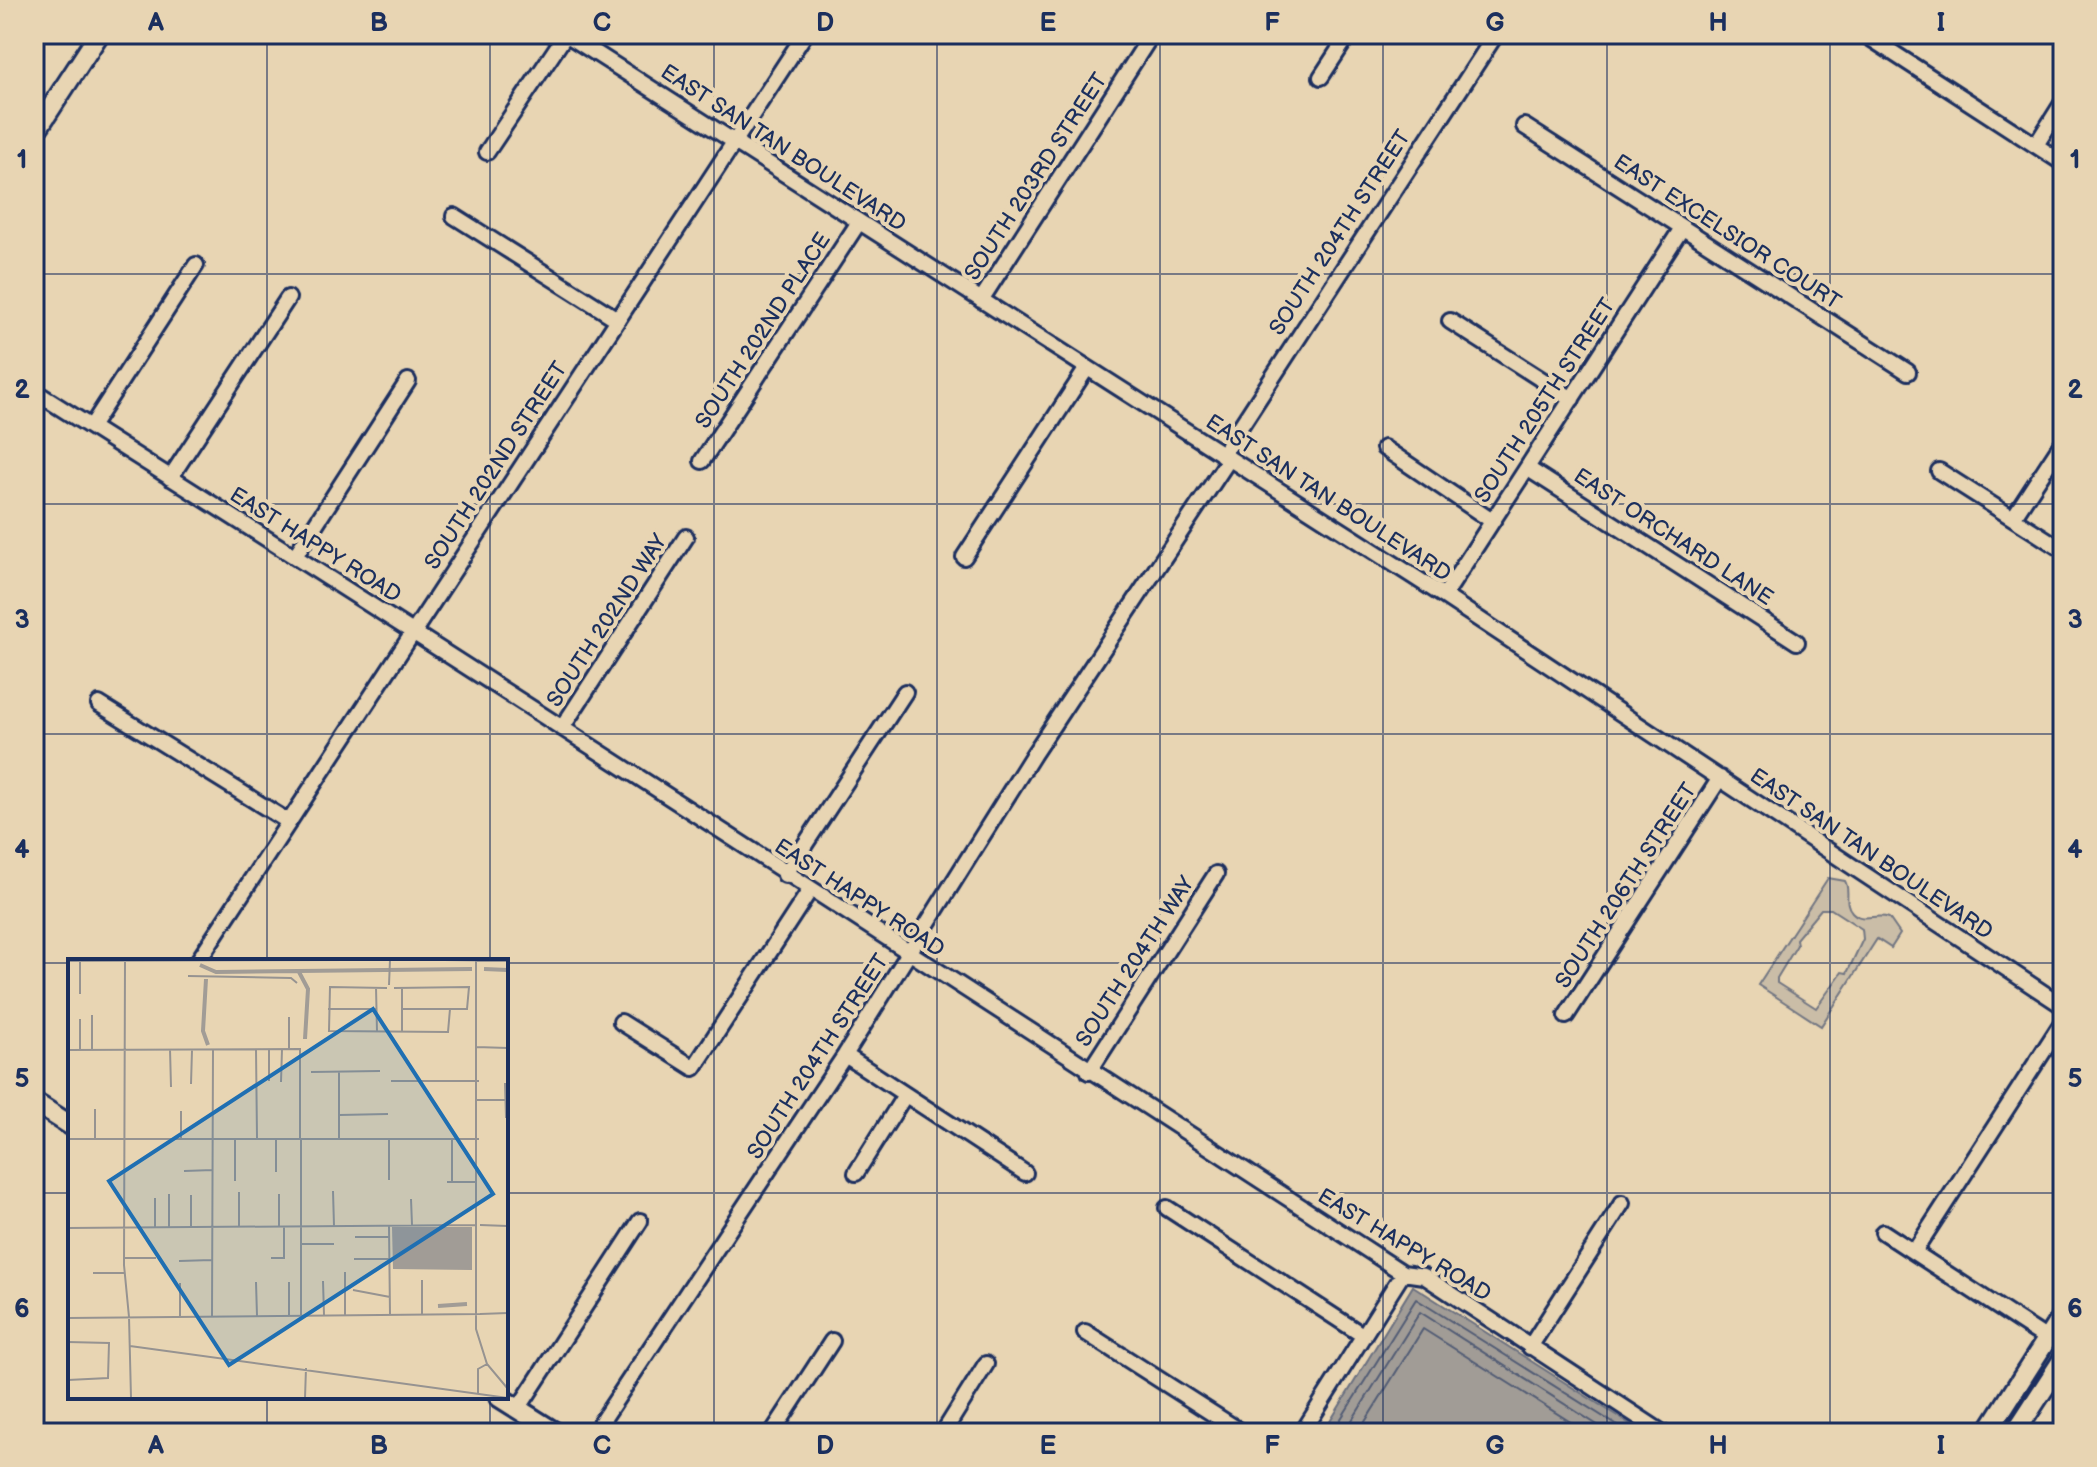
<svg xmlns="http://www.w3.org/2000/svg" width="2097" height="1467" font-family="'Balsamiq Sans',sans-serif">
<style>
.green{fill:#cabda7;stroke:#727682;stroke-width:2;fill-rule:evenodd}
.water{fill:#a19c96;stroke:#6b7080;stroke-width:2}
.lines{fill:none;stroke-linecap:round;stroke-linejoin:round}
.shore{stroke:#515b74;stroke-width:2}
.minor-casing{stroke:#1b2f5e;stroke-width:20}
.major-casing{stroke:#1b2f5e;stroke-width:24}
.minor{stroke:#e8d5b3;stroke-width:14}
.major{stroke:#e8d5b3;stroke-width:18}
.grid{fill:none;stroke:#1b2f5e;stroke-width:2;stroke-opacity:0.55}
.labels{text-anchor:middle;stroke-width:8;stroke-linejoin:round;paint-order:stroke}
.street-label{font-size:22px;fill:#1b2f5e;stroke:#e8d5b3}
.inset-river{fill:none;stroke:#a19c96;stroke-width:4}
.inset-road{fill:none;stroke:#969391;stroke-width:2}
.view{fill:#1f6fb2;fill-opacity:0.15;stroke:#1f6fb2;stroke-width:4}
.inset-edge{fill:none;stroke:#1b2f5e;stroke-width:4}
.neatline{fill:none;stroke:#1b2f5e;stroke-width:3}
.grid-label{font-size:26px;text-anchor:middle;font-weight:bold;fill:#1b2f5e}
</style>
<rect width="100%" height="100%" fill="#e8d5b3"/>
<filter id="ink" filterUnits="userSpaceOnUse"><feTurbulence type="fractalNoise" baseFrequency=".0125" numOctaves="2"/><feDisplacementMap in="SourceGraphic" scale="16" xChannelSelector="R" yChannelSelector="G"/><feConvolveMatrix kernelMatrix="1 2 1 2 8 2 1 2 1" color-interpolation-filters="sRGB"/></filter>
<g filter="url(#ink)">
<!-- green -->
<path class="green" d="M1828 878 1845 881C1851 891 1843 902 1852 912 1862 923 1876 913 1889 918L1900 934 1891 948 1877 939 1821 1026 1758 985ZM1821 909H1831L1862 929 1863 939 1847 973 1842 972 1816 1008 1777 983V978L1797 945 1796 939Z"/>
<!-- water -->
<path class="water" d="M1413 1286 1644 1433H1323Z"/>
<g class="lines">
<!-- shore -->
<path class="shore" d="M1332 1433 1416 1299 1629 1433
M1344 1433 1420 1312 1610 1433
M1358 1433 1423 1329 1588 1433"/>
<defs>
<path id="minor" d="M566 34 1444 596 2063 1006
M1864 34 2063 163
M1321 77 1349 34
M1524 126 1908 372
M2036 145 2063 102
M487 152 566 34
M454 216 617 319
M981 300 1152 34
M1450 321 1572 399
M34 391C493 681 948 977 1403 1273L1424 1276 1663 1433
M91 427 196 265
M1384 448 1492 521
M1222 455 1496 34
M702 461 859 222
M1527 468 1797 642
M1939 471 2063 550
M170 478 288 298
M2013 518 2060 446
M295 556 408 381
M964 557 1087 368
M1444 596 1682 228
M99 704 289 822
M562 728 686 537
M785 875 905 692
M198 961 805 34
M1566 1016 1720 778
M621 1022 694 1068 810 890
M845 1055 1025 1173
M1089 1072 1216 874
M856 1173 905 1095
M1167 1208 1364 1336
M1883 1232 2047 1339
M1914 1252 2063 1021
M1085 1332 1243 1433
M1530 1347 1622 1203
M518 1409 640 1221
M594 1433 845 1055 1033 755 1229 459
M772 1433 832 1341
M943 1433 986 1364
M1302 1433 1403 1273"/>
<path id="major" d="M34 134 99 34
M34 1102 70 1125
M499 1397 556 1433
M1987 1433 2063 1314
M2015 1433 2063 1359"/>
</defs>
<!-- minor casing -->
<use href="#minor" class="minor-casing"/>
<!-- major casing -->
<use href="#major" class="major-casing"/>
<!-- minor -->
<use href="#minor" class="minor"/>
<!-- major -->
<use href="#major" class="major"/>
</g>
</g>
<!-- grid -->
<path class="grid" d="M267 34V961M490 34V961M714 34V1433M937 34V1433M1160 34V1433M1383 34V1433M1607 34V1433M1830 34V1433M34 274H2063M34 504H2063M34 734H2063M34 963H70M506 963H2063M34 1193H70M506 1193H2063M267 1397V1433M490 1397V1433"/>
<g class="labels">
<!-- street labels -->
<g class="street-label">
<text transform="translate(784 147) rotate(33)" y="8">EAST SAN TAN BOULEVARD</text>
<text transform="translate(1035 176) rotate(-57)" y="8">SOUTH 203RD STREET</text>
<text transform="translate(1728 231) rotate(33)" y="8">EAST EXCELSIOR COURT</text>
<text transform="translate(1339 232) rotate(-57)" y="8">SOUTH 204TH STREET</text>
<text transform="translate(762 330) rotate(-57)" y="8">SOUTH 202ND PLACE</text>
<text transform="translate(1544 400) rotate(-57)" y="8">SOUTH 205TH STREET</text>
<text transform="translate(495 465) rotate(-57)" y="8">SOUTH 202ND STREET</text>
<text transform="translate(1329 497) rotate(33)" y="8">EAST SAN TAN BOULEVARD</text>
<text transform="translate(1674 536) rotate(33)" y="8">EAST ORCHARD LANE</text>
<text transform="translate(316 544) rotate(32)" y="8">EAST HAPPY ROAD</text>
<text transform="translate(606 620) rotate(-57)" y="8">SOUTH 202ND WAY</text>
<text transform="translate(1872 853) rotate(34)" y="8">EAST SAN TAN BOULEVARD</text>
<text transform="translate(1625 885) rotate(-57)" y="8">SOUTH 206TH STREET</text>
<text transform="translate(860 897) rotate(33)" y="8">EAST HAPPY ROAD</text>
<text transform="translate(1134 961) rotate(-57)" y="8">SOUTH 204TH WAY</text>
<text transform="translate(817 1056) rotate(-57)" y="8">SOUTH 204TH STREET</text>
<text transform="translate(1405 1244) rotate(31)" y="8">EAST HAPPY ROAD</text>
</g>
</g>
<!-- overview -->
<g transform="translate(68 959)">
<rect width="440" height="440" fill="#e8d5b3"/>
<path d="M324 268H404V311L325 310Z" fill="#a19c96"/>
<path class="inset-river" d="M132 6 148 13 404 10M416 10 440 11M231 13 240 30 237 80M138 20 135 72 140 86M370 347 399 345"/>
<path class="inset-road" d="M57 1 56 306 61 358M376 1 440 2M408 1V370L419 405 440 430M0 2 281 1M12 2V35M120 17 223 19 229 24M321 26 322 1M308 28 309 73M334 28V73M319 29 262 28 261 72 380 73 382 50M326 29 401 28 399 50H334M260 50H309M24 56V91M221 58V90M12 60V91M408 88 440 89M102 90 103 128M188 90 189 179M0 91 232 90V179M243 113 312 112M271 113V179M201 122V90M323 122H411M213 123 214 90M437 124 438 159M123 125 124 91M408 141H437M27 150V180M113 152V180M271 156 320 155M208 179V213M321 179V221M0 180H411M384 180V223M116 212 145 211M0 213V180M167 222V179M379 223H408M265 232 266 267M171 233V267M1 235V269M123 236V267M87 239V268M343 240 344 266M412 266 440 267M211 267V235M321 267 322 356M101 268V235M0 269 408 266M287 278H322M233 285H266M56 299H88M203 299H216V267M286 300H322M111 302 144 301M277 313V356M25 314H57M354 321V355M255 322 256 356M188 323 189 357M112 324V357M285 331 322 338M412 355 440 354M233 356V179M144 357 145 91M221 357V323M61 358 63 439M0 359 412 355M0 383 41 384 40 419 0 421M62 387 440 439M410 434V410L419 405M237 439 238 409"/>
<path class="view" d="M305 50 425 235 161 406 41 222Z"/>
<rect width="440" height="440" class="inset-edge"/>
</g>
<!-- margin -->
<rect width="2097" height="1467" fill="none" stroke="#e8d5b3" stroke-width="88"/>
<rect x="44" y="44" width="2009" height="1379" class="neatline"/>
<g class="grid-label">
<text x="156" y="31">A</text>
<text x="379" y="31">B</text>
<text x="602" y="31">C</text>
<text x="825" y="31">D</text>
<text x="1048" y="31">E</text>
<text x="1272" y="31">F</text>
<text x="1495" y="31">G</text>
<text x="1718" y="31">H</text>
<text x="1941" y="31">I</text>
<text x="22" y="168">1</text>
<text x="2075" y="168">1</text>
<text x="22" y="398">2</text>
<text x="2075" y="398">2</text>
<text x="22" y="628">3</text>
<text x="2075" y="628">3</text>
<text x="22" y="858">4</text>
<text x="2075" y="858">4</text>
<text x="22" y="1087">5</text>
<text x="2075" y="1087">5</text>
<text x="22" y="1317">6</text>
<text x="2075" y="1317">6</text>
<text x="156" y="1454">A</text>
<text x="379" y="1454">B</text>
<text x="602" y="1454">C</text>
<text x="825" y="1454">D</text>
<text x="1048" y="1454">E</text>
<text x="1272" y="1454">F</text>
<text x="1495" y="1454">G</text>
<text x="1718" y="1454">H</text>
<text x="1941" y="1454">I</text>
</g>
</svg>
